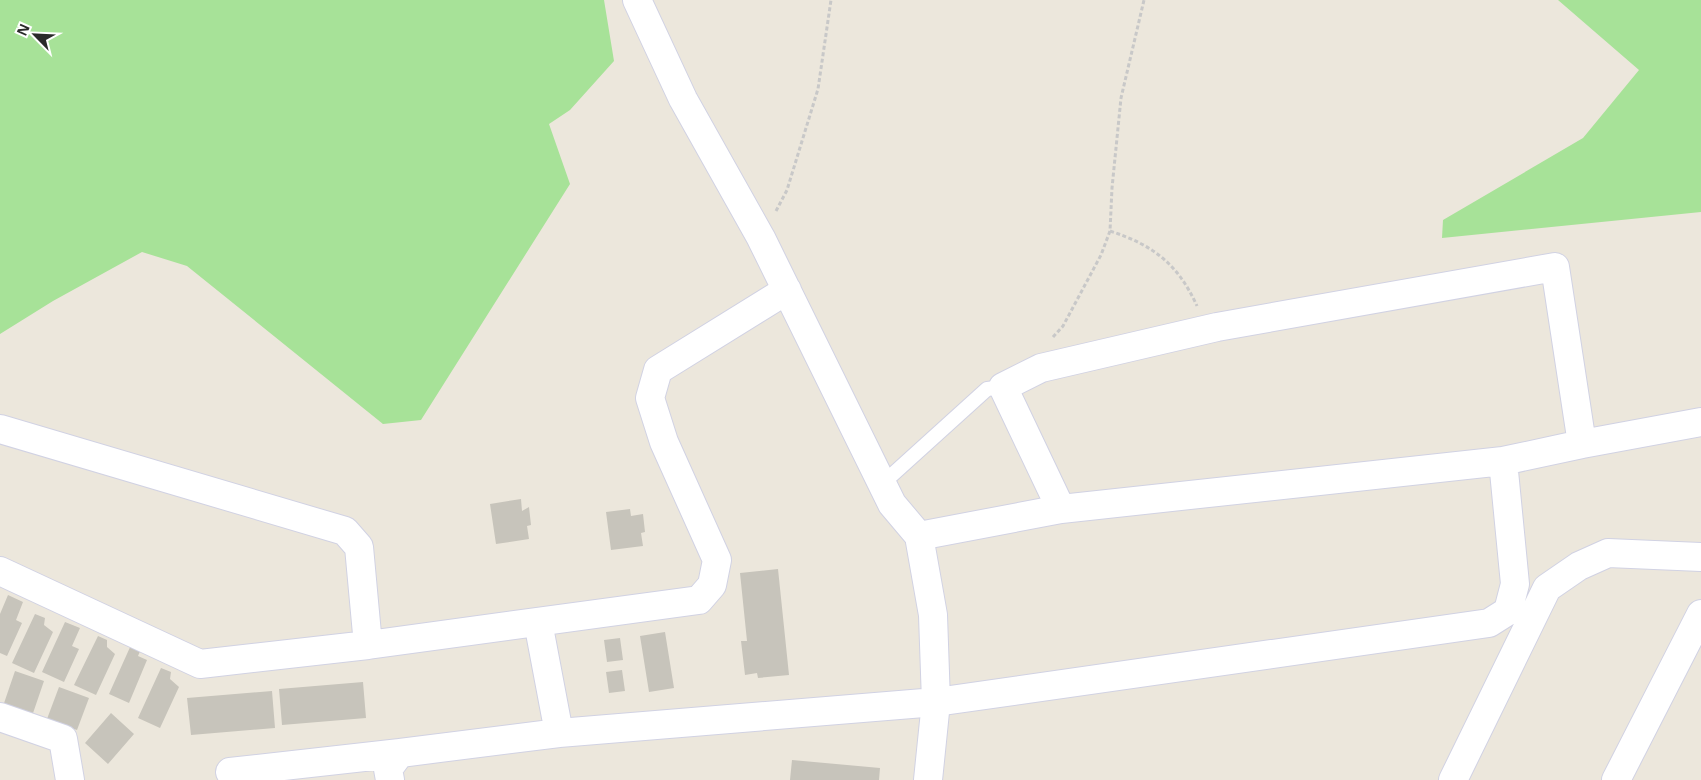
<svg xmlns="http://www.w3.org/2000/svg" width="1701" height="780" font-family="'Open Sans',sans-serif">
<style>
.green{fill:#a7e298}
.building{fill:#c7c4bb}
.lines{fill:none;stroke-linecap:round;stroke-linejoin:round}
.service-casing{stroke:#d1d2e3;stroke-width:16}
.minor-casing{stroke:#d1d2e3;stroke-width:30}
.tertiary-casing{stroke:#d1d2e3;stroke-width:30}
.path{stroke:#c8c8c8;stroke-width:3;stroke-dasharray:4 2.5;stroke-linecap:butt}
.service{stroke:#fff;stroke-width:14}
.minor{stroke:#fff;stroke-width:28}
.tertiary{stroke:#fff;stroke-width:28}
</style>
<rect width="100%" height="100%" fill="#ece7dc"/>
<!-- green -->
<path class="green" d="M0 0H604L614 61 570 110 549 124 570 184 421 420 383 424 187 266 142 252 53 301 0 334Z
M1558 0H1701V212L1442 238 1443 220 1583 138 1639 70Z"/>
<!-- building -->
<path class="building" d="M521 499 522 511 529 507 531 525 527 526 529 539 496 544 490 504Z
M630 509 631 516 643 514 645 532 641 533 643 546 611 550 606 512Z
M778 569 789 675 758 678 757 673 745 675 741 641H747L740 573Z
M8 595 23 602 16 620 22 623 7 656 0 653V614Z
M35 614 45 618 44 625 53 632 34 673 12 663Z
M65 622 80 628 72 646 79 649 64 682 42 672Z
M665 632 674 688 649 692 640 636Z
M98 636 107 640V647L115 654 96 695 74 685Z
M620 638 623 660 607 662 604 640Z
M131 645 141 649 138 656 147 660 129 703 109 694Z
M161 668 171 672 170 679 179 687 160 728 138 718Z
M622 670 625 691 609 693 606 672Z
M15 671 44 681 31 719 2 709Z
M363 682 366 718 282 725 279 689Z
M59 687 89 698 77 730 47 719Z
M272 691 275 728 191 735 187 698Z
M111 713 134 734 108 764 85 743Z
M792 760 880 768 879 780H790Z"/>
<g class="lines">
<defs>
<path id="service" d="M882 484 987 389 1003 387"/>
<path id="minor" d="M637 0 683 99 761 238 892 504 919 536 933 615 936 702
M0 429 345 531 359 547 368 645
M1061 509 1003 387 1041 368 1217 327 1555 267 1582 444
M919 536 1061 509 1503 461 1582 444 1701 422
M0 571 200 664 368 645 699 600 712 585 717 560 664 442 650 398 658 370 787 290
M538 622 559 733
M0 717 63 739 70 780
M230 772 400 753
M390 780 388 769 400 753 559 733 936 702 1489 623 1508 611 1515 584 1503 461
M1453 780 1547 588 1579 566 1608 553 1701 557
M1616 780 1701 614"/>
<path id="tertiary" d="M928 780 936 702"/>
</defs>
<!-- service casing -->
<use href="#service" class="service-casing"/>
<!-- minor casing -->
<use href="#minor" class="minor-casing"/>
<!-- tertiary casing -->
<use href="#tertiary" class="tertiary-casing"/>
<!-- path -->
<path class="path" d="M776 211 787 190 818 89 831 0
M1110 231C1153 245 1178 264 1197 306
M1053 337 1063 326 1101 255 1110 231 1112 188 1121 98 1144 0"/>
<!-- service -->
<use href="#service" class="service"/>
<!-- minor -->
<use href="#minor" class="minor"/>
<!-- tertiary -->
<use href="#tertiary" class="tertiary"/>
</g>
<!-- north arrow -->
<g transform="translate(35 35) rotate(294)" stroke="#ffffff" stroke-width="4" paint-order="stroke">
<path d="M0-4L9 19L0 12L-9 19Z" fill="#2a2a2a"/>
<text y="-8" font-size="14" font-weight="bold" text-anchor="middle" fill="#2a2a2a">N</text>
</g>
</svg>
